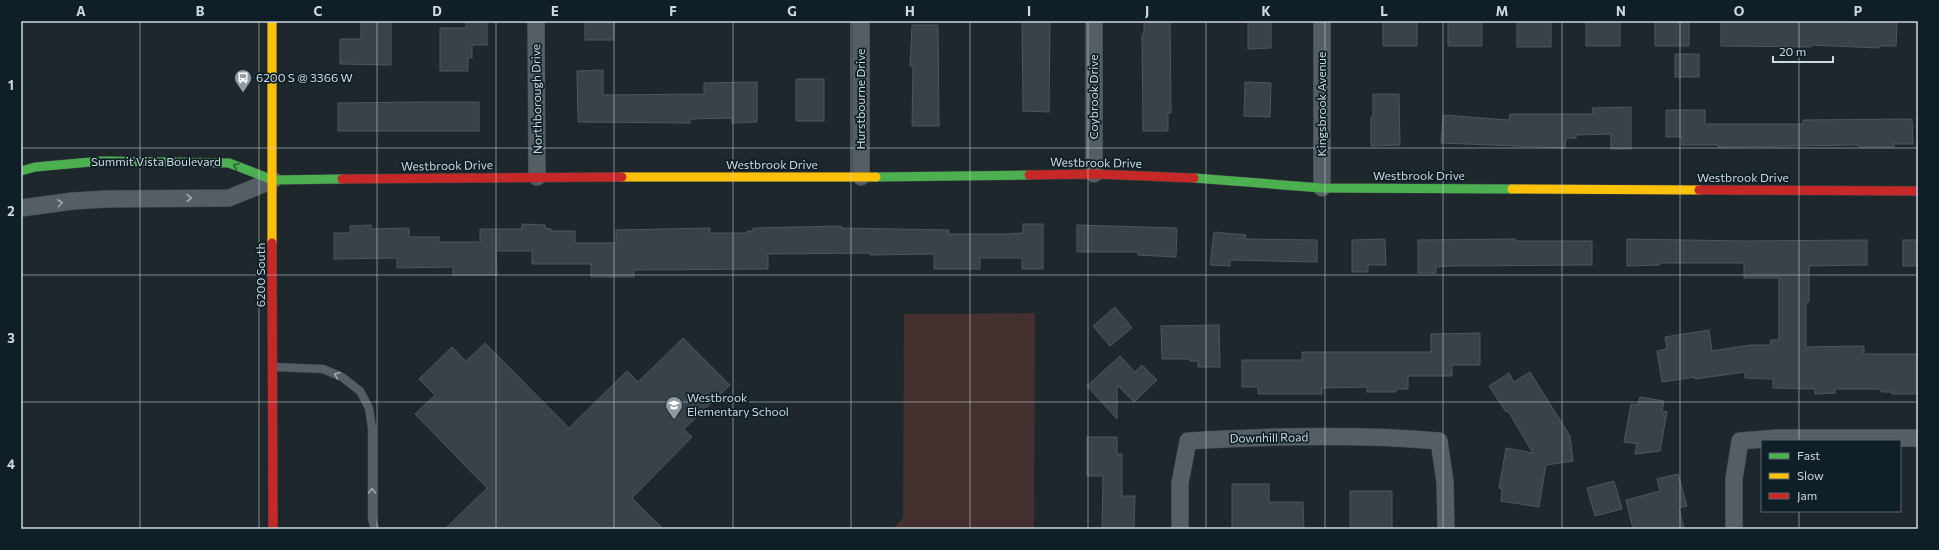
<svg xmlns="http://www.w3.org/2000/svg" width="1939" height="550" font-family="Commissioner,sans-serif">
<style>
.green{fill:#44302e}
.building{fill:#384247;stroke:#4f565a}
.lines{fill:none;stroke-linecap:round;stroke-linejoin:round}
.lane-casing{stroke:#3b4247;stroke-width:9}
.street-casing{stroke:#3b4247;stroke-width:18}
.fast-casing{stroke:#3b4247;stroke-width:10}
.slow-casing{stroke:#3b4247;stroke-width:10}
.jam-casing{stroke:#3b4247;stroke-width:10}
.lane{stroke:#545e64;stroke-width:8}
.street{stroke:#545e64;stroke-width:17}
.fast{stroke:#4caf50;stroke-width:9}
.slow{stroke:#ffc107;stroke-width:9}
.jam{stroke:#c62828;stroke-width:9}
.oneway{stroke:#2a6039}
.oneway2{stroke:#9da7ad}
.grid{fill:none;stroke:#cdd8de;stroke-width:1;stroke-opacity:0.55}
.labels{text-anchor:middle;stroke-width:3.5;stroke-linejoin:round;paint-order:stroke}
.poi-label{font-size:12px;fill:#cdd8de;stroke:#0e1f27;text-anchor:start}
.street-label{font-size:12px;fill:#cdd8de;stroke:#0e1f27}
.neatline{fill:none;stroke:#cdd8de;stroke-width:1.5}
.grid-label{font-size:13px;text-anchor:middle;font-weight:bold;fill:#cdd8de}
</style>
<rect width="100%" height="100%" fill="#1e272b"/>
<!-- green -->
<path class="green" d="M1035 313 1034 529H893L903 518 904 314Z"/>
<!-- building -->
<path class="building" d="M361 21H391V65L340 64V39H361Z
M466 21H487V45H472V58H468V71H440V28H466Z
M585 21H614V40H585Z
M1022 21H1050L1049 112 1023 111Z
M1144 21H1170L1171 113H1168V131H1143L1142 35 1144 32Z
M1248 21H1271V48L1248 49Z
M1383 21H1417V46H1383Z
M1448 21H1482V46H1448Z
M1517 21H1551V47H1517Z
M1586 21H1620V46H1586Z
M1655 21H1689V46H1655Z
M1721 21 1897 22 1896 46H1879V48L1811 45V47L1721 46Z
M912 25H938L939 126H912L913 66H910Z
M1675 54H1699V77H1675Z
M603 70V95L704 94V83L757 82V122L732 123V118L690 119V123L578 122 577 71Z
M796 79H824V121H796Z
M1245 82 1271 83 1270 117 1244 116Z
M1373 94H1399L1400 145 1371 146V117L1373 115Z
M421 102H479V131H338V103Z
M1631 107V149H1611V134L1576 135V138H1566L1565 148 1441 143 1443 115 1509 120 1510 114H1593L1592 108Z
M1666 110H1705V124H1803V120L1912 119 1913 144H1894V147H1859V145L1718 147V145H1682V137H1666Z
M522 224 545 225V228L551 229V231H575V243H616V230L710 228V233H747V231H753V228L841 226V228L949 230V234H1006L1023 233V224H1043V269H1022V258H980V269H934V254L870 255V253L768 254V269L634 270V277H591V264H532V251H496L497 275H453V267L397 268V258L334 259V233H350V226L371 225V229L409 228V237H439V242H480V229H522Z
M1077 225 1177 228 1176 257 1138 255V252H1077Z
M1214 232 1246 235 1245 239 1317 240V262L1230 260V266L1210 265Z
M1385 239 1386 265H1368V272H1352V240Z
M1515 239V241H1592V265L1450 266 1436 267V273H1418V240Z
M1627 239 1744 241 1867 240V265L1809 266V302H1806V347L1864 346V354H1918V394H1892V392H1882L1879 389H1835V393L1815 394V389L1773 388V379L1745 378V372L1695 379V377L1662 382 1657 351 1667 349 1665 337 1709 330 1712 351 1750 345H1770L1771 340H1779V278H1744V263H1660V265L1627 266Z
M1903 240H1918V266H1903Z
M1115 307 1132 328 1110 346 1093 326Z
M1219 325 1220 367H1198V361H1190V359H1162L1161 326Z
M1480 333V365H1452V376H1408V389H1396V392H1367V387L1322 388V394H1258V387H1242V360H1302V352H1431V334Z
M683 338 730 385 684 429 692 437 632 498 663 529H445L487 488 415 414 435 395 419 379 452 347 466 361 485 343 569 428 627 371 638 382Z
M1120 356 1135 372 1142 365 1157 380 1134 402 1117 385V419L1087 386Z
M1530 372 1570 436 1573 461 1546 465 1539 507 1501 501 1502 489 1499 488 1506 448 1533 453 1508 411 1506 412 1489 386 1509 373 1514 382Z
M1640 397 1664 401 1662 411 1667 412 1660 451 1635 454 1637 444 1624 442 1631 404 1638 405Z
M1087 437H1117V454H1122V496H1135L1134 529H1102L1103 476H1087Z
M1678 474 1687 506 1679 508 1684 529H1633L1626 500 1660 491 1657 479Z
M1614 481 1622 509 1595 516 1587 488Z
M1232 484H1269V502H1303L1304 529H1232Z
M1350 491H1392V529H1350Z"/>
<g class="lines">
<defs>
<path id="lane" d="M274 367 323 369 342 377 360 391 369 408 372 428V519L375 529"/>
<path id="street" d="M536 21 537 177
M1322 21V188
M1094 174V21
M861 177V21
M21 208 73 201 107 199 229 198 273 180
M1180 529V483L1188 441C1271 436 1356 434 1439 441L1445 482 1446 529
M1734 529V479L1740 441 1777 438H1918"/>
<path id="fast" d="M21 171 35 167 102 161 229 163 273 180 342 179
M876 177 1029 175
M1194 178 1322 188 1512 189"/>
<path id="slow" d="M272 21V243
M622 177H876
M1512 189 1699 190"/>
<path id="jam" d="M1029 175 1094 174 1194 178
M342 179 622 177
M1699 190 1918 191
M272 243 273 529"/>
</defs>
<!-- lane casing -->
<use href="#lane" class="lane-casing"/>
<!-- street casing -->
<use href="#street" class="street-casing"/>
<!-- fast casing -->
<use href="#fast" class="fast-casing"/>
<!-- slow casing -->
<use href="#slow" class="slow-casing"/>
<!-- jam casing -->
<use href="#jam" class="jam-casing"/>
<!-- lane -->
<use href="#lane" class="lane"/>
<!-- street -->
<use href="#street" class="street"/>
<!-- fast -->
<use href="#fast" class="fast"/>
<!-- slow -->
<use href="#slow" class="slow"/>
<!-- jam -->
<use href="#jam" class="jam"/>
</g>
<!-- one-way arrows -->
<defs><path id="oneway-chevron" d="M-2-3.5L2.5 0L-2 3.5" fill="none" stroke-width="1.6" stroke-linecap="round" stroke-linejoin="round"/></defs>
<use class="oneway" href="#oneway-chevron" transform="translate(236 166) rotate(-159)"/>
<g class="oneway2">
<use href="#oneway-chevron" transform="translate(189 198)"/>
<use href="#oneway-chevron" transform="translate(60 203) rotate(-7)"/>
<use href="#oneway-chevron" transform="translate(337 375) rotate(-157)"/>
<use href="#oneway-chevron" transform="translate(372 491) rotate(-90)"/>
</g>
<!-- grid -->
<path class="grid" d="M140 21V529M259 21V529M377 21V529M496 21V529M614 21V529M733 21V529M851 21V529M970 21V529M1088 21V529M1206 21V529M1325 21V529M1443 21V529M1562 21V529M1680 21V529M1799 21V441M21 148H1918M21 275H1918M21 402H1918M1799 511V529"/>
<!-- icons -->
<defs>
<symbol id="bus-pin" viewBox="-11 -11 22 30"><path d="M0 17L-7.5 6A9.5 9.5 0 1 1 7.5 6Z" fill="#909a9f" stroke="#0e1f27"/><path d="M-5-6H5V4H4V6H2V4H-2V6H-4V4H-5ZM-3.5-4V0h7V-4ZM-3.5 1.2v1.5H-2V1.2ZM2 1.2v1.5H3.5V1.2Z" fill="#fff"/></symbol>
<symbol id="school-pin" viewBox="-11 -11 22 30"><path d="M0 17L-7.5 6A9.5 9.5 0 1 1 7.5 6Z" fill="#909a9f" stroke="#0e1f27"/><path d="M0-5L7-2L0 1L-7-2ZM-4 1L0 2.5L4 1V4Q0 6-4 4Z" fill="#fff"/></symbol>
</defs>
<g fill-rule="evenodd">
<use href="#bus-pin" x="233" y="68" width="20" height="27"/>
<use href="#school-pin" x="664" y="395" width="20" height="27"/>
</g>
<g class="labels">
<!-- poi labels -->
<g class="poi-label">
<text x="256" y="82">6200 S @ 3366 W</text>
<text x="687" y="402">Westbrook<tspan x="687" dy="14">Elementary School</tspan></text>
</g>
<!-- street labels -->
<g class="street-label">
<text transform="translate(1094 97) rotate(-90)" y="4">Coybrook Drive</text>
<text transform="translate(537 99) rotate(-91)" y="4">Northborough Drive</text>
<text transform="translate(861 99) rotate(-90)" y="4">Hurstbourne Drive</text>
<text transform="translate(1322 104) rotate(-90)" y="4">Kingsbrook Avenue</text>
<text x="156" y="166">Summit Vista Boulevard</text>
<text transform="translate(1096 163) rotate(1)" y="4">Westbrook Drive</text>
<text x="772" y="169">Westbrook Drive</text>
<text transform="translate(447 166) rotate(-1)" y="4">Westbrook Drive</text>
<text x="1419" y="180">Westbrook Drive</text>
<text x="1743" y="182">Westbrook Drive</text>
<text transform="translate(261 275) rotate(-90)" y="4">6200 South</text>
<text transform="translate(1269 438) rotate(-1)" y="4">Downhill Road</text>
</g>
</g>
<!-- border -->
<rect width="1939" height="550" fill="none" stroke="#0e1f27" stroke-width="44"/>
<!-- legend -->
<rect x="1761" y="440" width="140" height="72" fill="#0e1f27" stroke="#5a6970"/>
<rect x="1769" y="453" width="20" height="6" fill="#4caf50" stroke="#5a6970"/>
<text x="1797" y="460" font-size="12" fill="#cdd8de">Fast</text>
<rect x="1769" y="473" width="20" height="6" fill="#ffc107" stroke="#5a6970"/>
<text x="1797" y="480" font-size="12" fill="#cdd8de">Slow</text>
<rect x="1769" y="493" width="20" height="6" fill="#c62828" stroke="#5a6970"/>
<text x="1797" y="500" font-size="12" fill="#cdd8de">Jam</text>
<!-- scale -->
<path d="M1773 56v6h60v-6" fill="none" stroke="#cdd8de" stroke-width="2"/>
<text x="1779" y="56" font-size="12" fill="#cdd8de" stroke="#0e1f27" stroke-width="3" paint-order="stroke">20 m</text>
<rect x="22" y="22" width="1895" height="506" class="neatline"/>
<g class="grid-label">
<text x="81" y="16">A</text>
<text x="200" y="16">B</text>
<text x="318" y="16">C</text>
<text x="437" y="16">D</text>
<text x="555" y="16">E</text>
<text x="673" y="16">F</text>
<text x="792" y="16">G</text>
<text x="910" y="16">H</text>
<text x="1029" y="16">I</text>
<text x="1147" y="16">J</text>
<text x="1266" y="16">K</text>
<text x="1384" y="16">L</text>
<text x="1502" y="16">M</text>
<text x="1621" y="16">N</text>
<text x="1739" y="16">O</text>
<text x="1858" y="16">P</text>
<text x="11" y="90">1</text>
<text x="11" y="216">2</text>
<text x="11" y="343">3</text>
<text x="11" y="469">4</text>
</g>
</svg>
